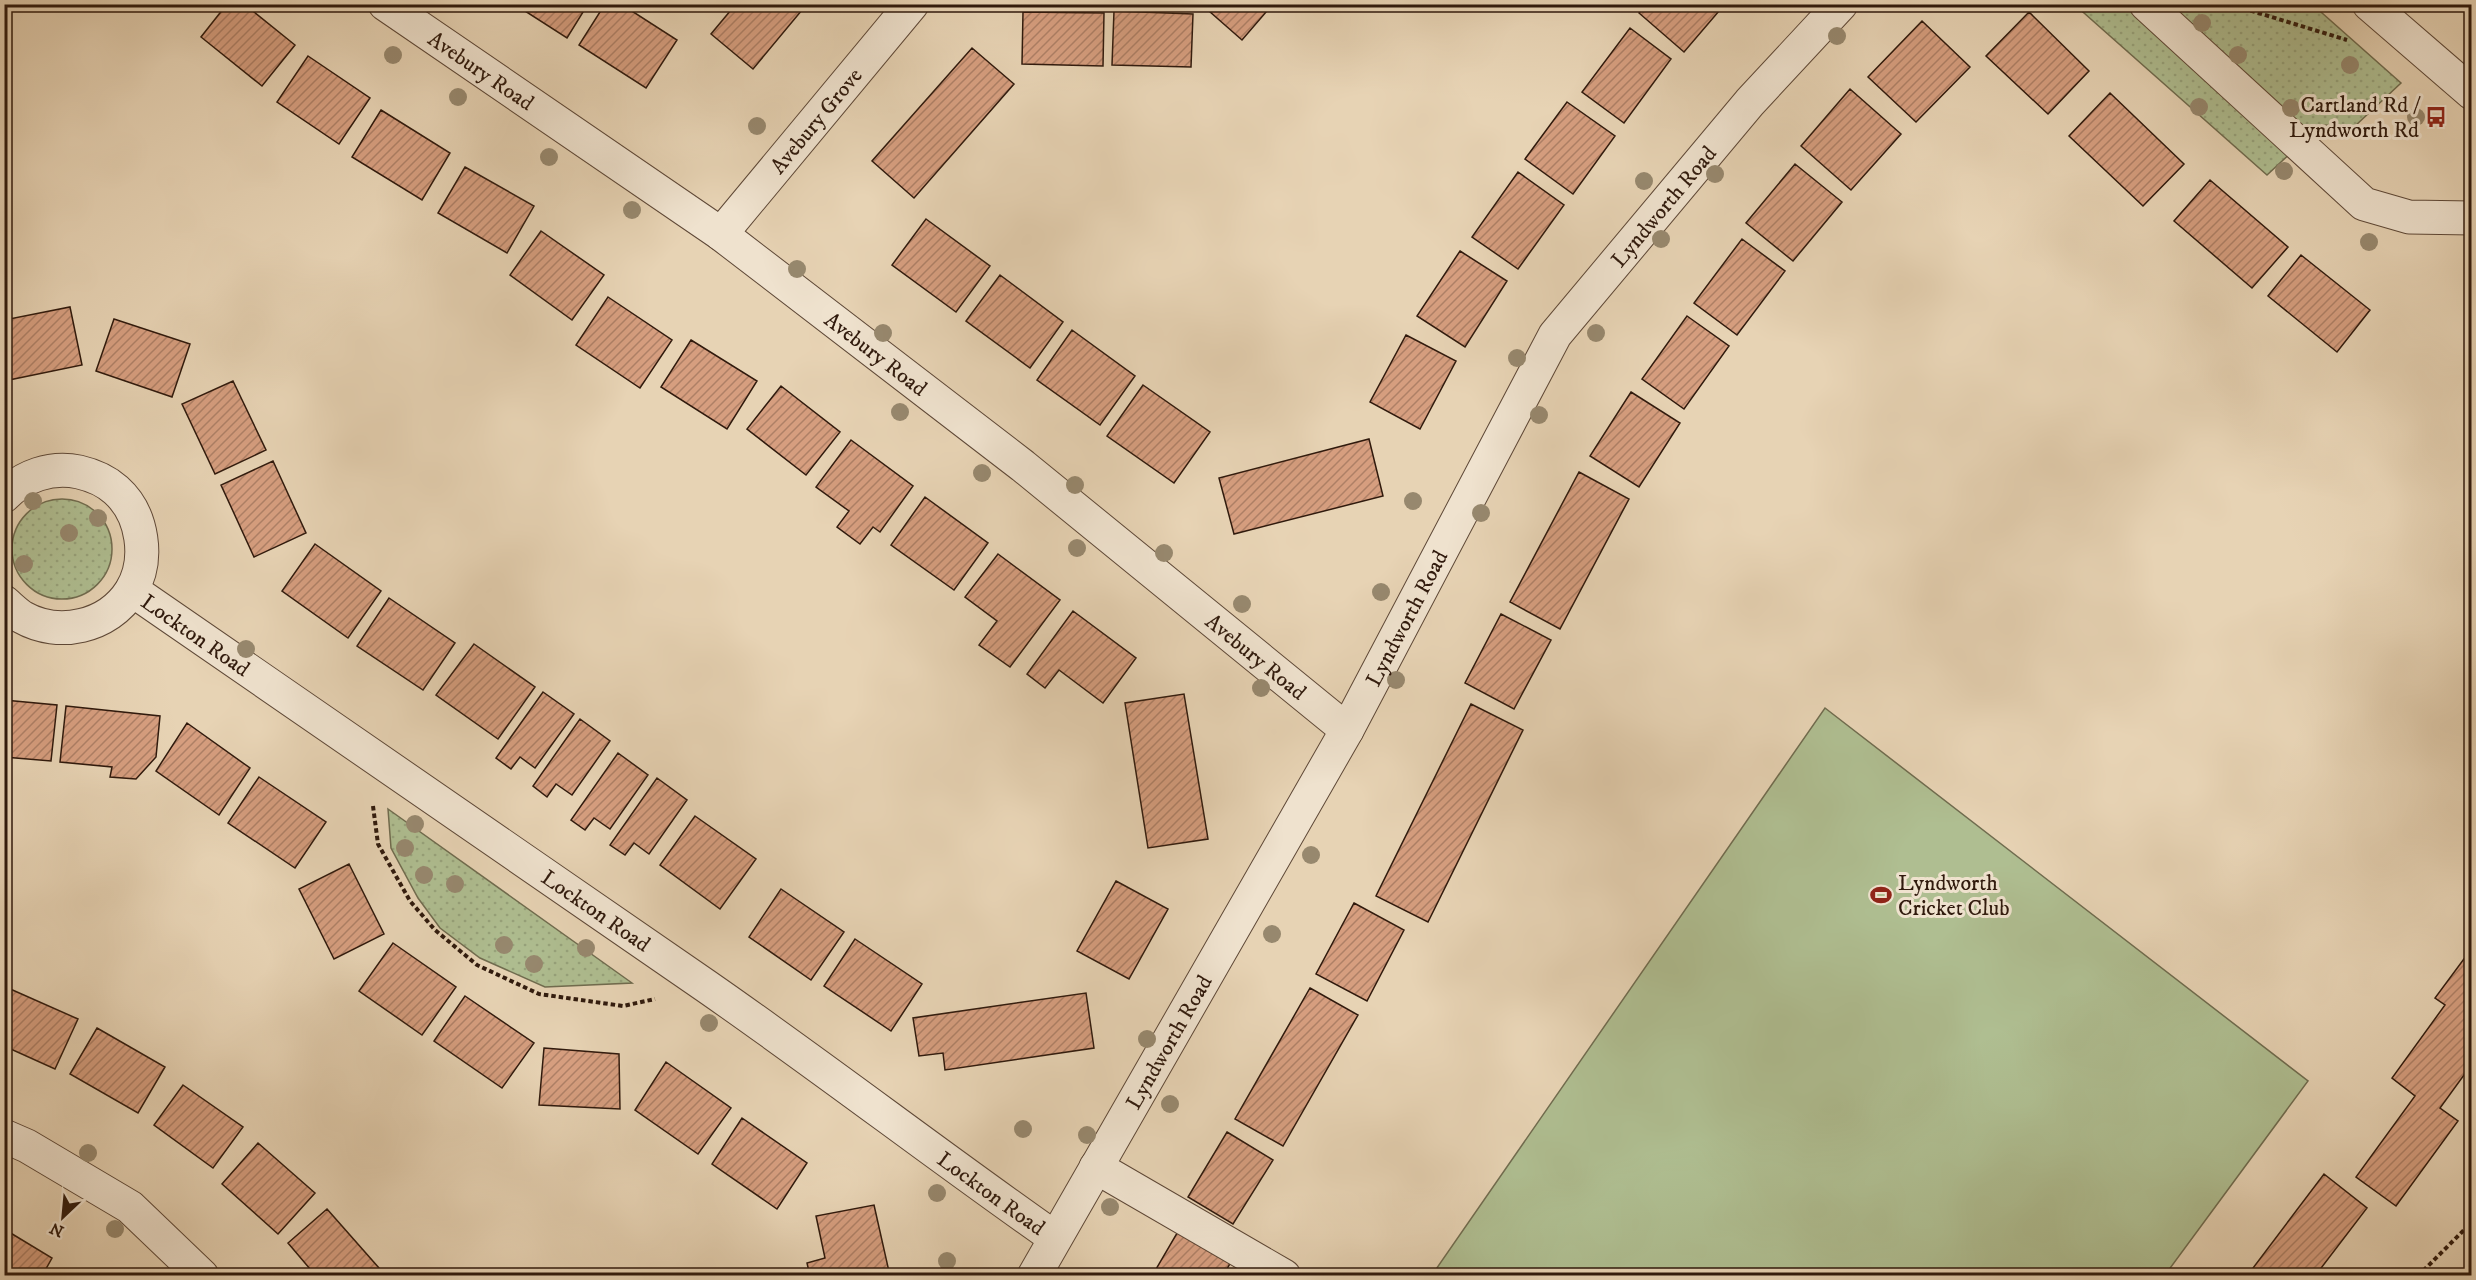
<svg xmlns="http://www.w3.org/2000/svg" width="2476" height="1280" font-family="'IM FELL DW Pica',serif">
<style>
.grass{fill:url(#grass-dots);stroke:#706c4f;stroke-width:1.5}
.pitch{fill:#afbe91;stroke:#706c4f;stroke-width:1.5}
.building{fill:url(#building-hatch);stroke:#301a0d;stroke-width:1.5}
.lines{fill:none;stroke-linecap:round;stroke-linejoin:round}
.minor-casing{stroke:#5e4837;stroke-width:35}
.path{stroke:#301a0d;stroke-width:4;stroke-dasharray:4.5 3;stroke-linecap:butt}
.minor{stroke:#efe2ce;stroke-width:33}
.tree{fill:#97886e}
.labels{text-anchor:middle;stroke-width:6;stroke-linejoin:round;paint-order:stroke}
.street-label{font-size:22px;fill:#301a0d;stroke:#efe2ce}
.poi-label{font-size:22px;fill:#301a0d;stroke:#efe2ce;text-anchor:end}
</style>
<defs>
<pattern id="grass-dots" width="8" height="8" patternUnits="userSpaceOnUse" patternTransform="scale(1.5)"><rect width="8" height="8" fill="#afbe91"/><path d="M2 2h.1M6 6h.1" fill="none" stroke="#97a37c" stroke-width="1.8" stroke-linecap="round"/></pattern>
<pattern id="building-hatch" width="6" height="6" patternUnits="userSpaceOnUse" patternTransform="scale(1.5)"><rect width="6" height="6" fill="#d69e7f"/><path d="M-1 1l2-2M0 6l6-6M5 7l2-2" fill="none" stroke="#ae8066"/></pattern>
</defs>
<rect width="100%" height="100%" fill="#e7d3b4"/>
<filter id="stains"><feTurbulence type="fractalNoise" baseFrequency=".00333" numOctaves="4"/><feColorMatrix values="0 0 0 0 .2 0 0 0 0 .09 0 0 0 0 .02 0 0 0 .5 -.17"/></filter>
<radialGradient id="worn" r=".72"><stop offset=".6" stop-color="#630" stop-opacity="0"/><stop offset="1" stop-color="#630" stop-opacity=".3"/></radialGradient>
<!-- grass -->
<path class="grass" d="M2075 5H2313L2401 83 2355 126 2321 125 2267 175Z
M12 549a50 50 0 1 1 100 0a50 50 0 1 1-100 0Z
M388 809 632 983 545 987 480 958 440 928 418 898 391 848Z"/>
<!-- pitch -->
<path class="pitch" d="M1825 708 2308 1081 2165 1275H1432Z"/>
<!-- building -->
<path class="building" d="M29 4H181V5L29 9Z
M227 4H244L295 45 262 86 201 37Z
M514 4H588L567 38Z
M605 4H621L677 40 646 88 579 45Z
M736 4H807L753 69 711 34Z
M1201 4H1273L1242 40Z
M1646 4H1725L1684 52 1639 13Z
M1114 11 1193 14 1191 67 1112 65Z
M1023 12 1104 13 1103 66 1022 64Z
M2029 12 2089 71 2048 114 1986 56Z
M1922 21 1970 67 1916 122 1868 77Z
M1630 28 1671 59 1624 123 1582 92Z
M972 48 1014 84 914 198 872 161Z
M308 56 370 98 339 144 277 102Z
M1850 89 1901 134 1851 190 1801 146Z
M2110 93 2184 164 2143 206 2069 136Z
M1567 102 1615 136 1573 194 1525 159Z
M381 110 450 153 422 200 352 157Z
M1795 164 1842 202 1793 261 1746 223Z
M465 167 534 206 507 253 438 213Z
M1518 172 1564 205 1518 269 1472 237Z
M2210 180 2288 247 2252 288 2174 221Z
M926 219 990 266 956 312 892 265Z
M541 231 604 275 572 320 510 275Z
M1742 239 1785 271 1737 335 1694 303Z
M1460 251 1507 281 1465 347 1417 316Z
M2301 255 2370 310 2337 352 2268 296Z
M1000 275 1063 322 1030 368 966 321Z
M608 297 672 340 640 388 576 345Z
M70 307 82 365 4 381V320Z
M1687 316 1729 346 1684 409 1642 379Z
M114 319 190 344 172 397 96 371Z
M1072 330 1135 376 1100 425 1037 380Z
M1406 335 1456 361 1420 429 1370 402Z
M691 340 757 381 727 429 661 387Z
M233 381 266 450 215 474 182 404Z
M1143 385 1210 432 1174 483 1107 436Z
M781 386 840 432 806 475 747 429Z
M1631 392 1680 423 1639 487 1590 456Z
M1369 439 1383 496 1234 534 1219 478Z
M851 440 913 486 880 532 873 527 860 544 837 527 849 511 816 487Z
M273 461 306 533 254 557 221 485Z
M1579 472 1629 499 1560 629 1510 602Z
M925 497 988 543 954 590 891 545Z
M315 544 381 591 348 638 282 591Z
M998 554 1060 600 1010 667 979 645 997 621 965 597Z
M389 598 455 643 423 690 357 646Z
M1073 611 1136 658 1103 703 1059 670 1045 688 1027 674Z
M1501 614 1551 640 1514 709 1465 683Z
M474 644 535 687 498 739 436 695Z
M543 692 574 714 535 768 520 757 511 769 496 758Z
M1184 694 1208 839 1148 848 1125 703Z
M4 700 57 705 51 761 4 757Z
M1471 704 1523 730 1428 922 1376 896Z
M66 706 160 716 156 757 136 779 110 777 112 767 60 762Z
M580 719 610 741 572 795 556 784 547 797 533 786Z
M187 723 250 768 219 815 156 771Z
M618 753 648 775 610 829 594 818 585 830 571 820Z
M259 777 326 822 295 868 228 823Z
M657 778 687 800 649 854 634 843 625 855 610 845Z
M695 816 756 859 720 909 660 865Z
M349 864 384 934 334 959 299 889Z
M1116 881 1168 909 1129 979 1077 951Z
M781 889 844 932 811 980 749 937Z
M1354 903 1404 930 1367 1001 1316 974Z
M855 939 922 984 891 1031 824 986Z
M393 943 456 987 422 1035 359 991Z
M2472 948V1064L2440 1108 2458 1121 2396 1206 2356 1177 2415 1096 2392 1078 2445 1005 2435 998Z
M8 988 78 1019 55 1069 4 1046V995Z
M1310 988 1358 1015 1283 1146 1235 1119Z
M1086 993 1094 1048 945 1070 943 1053 919 1056 913 1018Z
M465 996 534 1043 502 1088 434 1041Z
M97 1028 165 1067 138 1113 70 1074Z
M544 1048 619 1054 620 1109 539 1105Z
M666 1062 731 1108 698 1154 635 1110Z
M183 1085 243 1127 213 1168 154 1125Z
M742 1118 807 1163 777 1209 712 1164Z
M1227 1132 1273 1160 1233 1224 1188 1197Z
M258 1143 315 1193 278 1234 222 1184Z
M2324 1174 2367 1208 2315 1276H2247Z
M874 1205 890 1276H810L807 1263 825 1258 816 1216Z
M327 1209 379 1268 370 1276H316L288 1243Z
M1180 1228 1232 1260 1223 1276H1152Z
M4 1229 52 1258 42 1276H4Z"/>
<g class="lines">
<defs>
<g id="minor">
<path id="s1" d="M385 4 721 234 1023 466 1347 730"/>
<path d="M2146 4 2364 204 2409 217 2472 218"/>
<path d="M2369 4 2472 93"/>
<path id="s2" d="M721 234 912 4"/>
<path d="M4 496C23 476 51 466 79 472 92 475 106 481 116 490 143 514 150 560 131 591 108 627 59 638 22 617 16 613 10 607 4 602"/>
<path id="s3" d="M132 590C322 723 515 853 706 986 824 1068 938 1156 1055 1238"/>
<path d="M4 1136 27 1146 130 1207 202 1276"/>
<path d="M1096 1167 1284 1276"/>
<path id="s4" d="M1034 1276 1347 730 1555 335 1750 102 1841 4"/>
</g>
</defs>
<!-- minor casing -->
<use href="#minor" class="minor-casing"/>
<!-- path -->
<path class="path" d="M2229 4 2347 40
M373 806 378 844 410 901 435 930 477 965 539 994 623 1006 655 999
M2418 1276 2472 1222"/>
<!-- minor -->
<use href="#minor" class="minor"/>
</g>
<!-- trees -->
<g class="tree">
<circle cx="2202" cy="23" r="9"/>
<circle cx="1837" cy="36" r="9"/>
<circle cx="393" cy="55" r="9"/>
<circle cx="2238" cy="55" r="9"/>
<circle cx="2350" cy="65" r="9"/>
<circle cx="458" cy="97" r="9"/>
<circle cx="2199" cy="107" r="9"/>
<circle cx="2291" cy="108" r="9"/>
<circle cx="2416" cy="117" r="9"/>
<circle cx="757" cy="126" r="9"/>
<circle cx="549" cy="157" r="9"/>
<circle cx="2284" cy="171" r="9"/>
<circle cx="1715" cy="174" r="9"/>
<circle cx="1644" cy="181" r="9"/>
<circle cx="632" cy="210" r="9"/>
<circle cx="1661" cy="239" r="9"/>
<circle cx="2369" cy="242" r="9"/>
<circle cx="797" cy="269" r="9"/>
<circle cx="883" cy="333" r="9"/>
<circle cx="1596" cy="333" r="9"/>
<circle cx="1517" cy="358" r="9"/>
<circle cx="900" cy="412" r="9"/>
<circle cx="1539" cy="415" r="9"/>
<circle cx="982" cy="473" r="9"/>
<circle cx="1075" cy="485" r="9"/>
<circle cx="33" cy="501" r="9"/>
<circle cx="1413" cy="501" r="9"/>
<circle cx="1481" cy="513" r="9"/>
<circle cx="98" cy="518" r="9"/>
<circle cx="69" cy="533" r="9"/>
<circle cx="1077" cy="548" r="9"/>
<circle cx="1164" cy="553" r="9"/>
<circle cx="24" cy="564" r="9"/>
<circle cx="1381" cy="592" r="9"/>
<circle cx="1242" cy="604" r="9"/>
<circle cx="246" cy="649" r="9"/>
<circle cx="1396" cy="680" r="9"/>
<circle cx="1261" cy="688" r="9"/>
<circle cx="415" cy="824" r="9"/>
<circle cx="405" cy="848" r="9"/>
<circle cx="1311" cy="855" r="9"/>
<circle cx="424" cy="875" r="9"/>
<circle cx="455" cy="884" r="9"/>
<circle cx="1272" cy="934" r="9"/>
<circle cx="504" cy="945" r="9"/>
<circle cx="586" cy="948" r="9"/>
<circle cx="534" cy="964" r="9"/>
<circle cx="709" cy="1023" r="9"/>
<circle cx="1147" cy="1039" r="9"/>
<circle cx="1170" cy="1104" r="9"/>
<circle cx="1023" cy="1129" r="9"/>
<circle cx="1087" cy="1135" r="9"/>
<circle cx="88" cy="1153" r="9"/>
<circle cx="937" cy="1193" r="9"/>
<circle cx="1110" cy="1207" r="9"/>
<circle cx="115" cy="1229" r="9"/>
<circle cx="947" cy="1261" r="9"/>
</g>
<!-- icons -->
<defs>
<symbol id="bus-bare" viewBox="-9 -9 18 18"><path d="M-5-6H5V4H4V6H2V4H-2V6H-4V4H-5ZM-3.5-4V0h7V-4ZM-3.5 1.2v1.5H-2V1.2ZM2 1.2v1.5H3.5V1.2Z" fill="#8f2418" stroke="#efe2ce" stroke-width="2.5" paint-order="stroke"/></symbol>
<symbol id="stadium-bare" viewBox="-9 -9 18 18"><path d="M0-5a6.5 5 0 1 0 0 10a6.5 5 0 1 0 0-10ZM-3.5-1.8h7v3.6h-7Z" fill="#8f2418" stroke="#efe2ce" stroke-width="2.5" paint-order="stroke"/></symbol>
</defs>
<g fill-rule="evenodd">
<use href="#bus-bare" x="2421" y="102" width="30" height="30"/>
<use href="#stadium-bare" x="1866" y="880" width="30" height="30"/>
</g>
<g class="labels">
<!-- street labels -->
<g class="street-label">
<text dy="8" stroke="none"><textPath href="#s1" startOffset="117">Avebury Road</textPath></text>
<text dy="8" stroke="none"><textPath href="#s2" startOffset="148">Avebury Grove</textPath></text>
<text dy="8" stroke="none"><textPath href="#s4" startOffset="1244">Lyndworth Road</textPath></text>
<text dy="8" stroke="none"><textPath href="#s1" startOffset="603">Avebury Road</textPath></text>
<text dy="8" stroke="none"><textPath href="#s4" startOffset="756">Lyndworth Road</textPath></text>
<text dy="8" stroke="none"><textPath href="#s3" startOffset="78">Lockton Road</textPath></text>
<text dy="8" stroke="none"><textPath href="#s1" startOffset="1089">Avebury Road</textPath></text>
<text dy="8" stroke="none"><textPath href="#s3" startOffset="564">Lockton Road</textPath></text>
<text dy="8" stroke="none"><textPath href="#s4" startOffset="270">Lyndworth Road</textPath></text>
<text dy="8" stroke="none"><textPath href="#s3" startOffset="1050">Lockton Road</textPath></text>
</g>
<!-- poi labels -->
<g class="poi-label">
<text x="2419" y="112">Cartland Rd /<tspan x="2419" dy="25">Lyndworth Rd</tspan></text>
<text x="1898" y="890" text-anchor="start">Lyndworth<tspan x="1898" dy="25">Cricket Club</tspan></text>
</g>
</g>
<!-- margin -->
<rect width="2476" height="1280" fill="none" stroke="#e7d3b4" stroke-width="24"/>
<rect x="6" y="6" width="2464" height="1268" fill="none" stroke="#301a0d" stroke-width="3"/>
<rect x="12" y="12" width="2452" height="1256" fill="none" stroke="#301a0d" stroke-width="1.5"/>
<!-- north arrow -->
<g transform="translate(63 1217) rotate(206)" stroke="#efe2ce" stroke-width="4.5" paint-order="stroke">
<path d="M0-4.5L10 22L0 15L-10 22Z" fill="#301a0d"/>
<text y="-9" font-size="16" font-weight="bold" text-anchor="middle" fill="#301a0d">N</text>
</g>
<rect width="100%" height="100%" filter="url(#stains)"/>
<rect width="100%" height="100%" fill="url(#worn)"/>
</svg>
